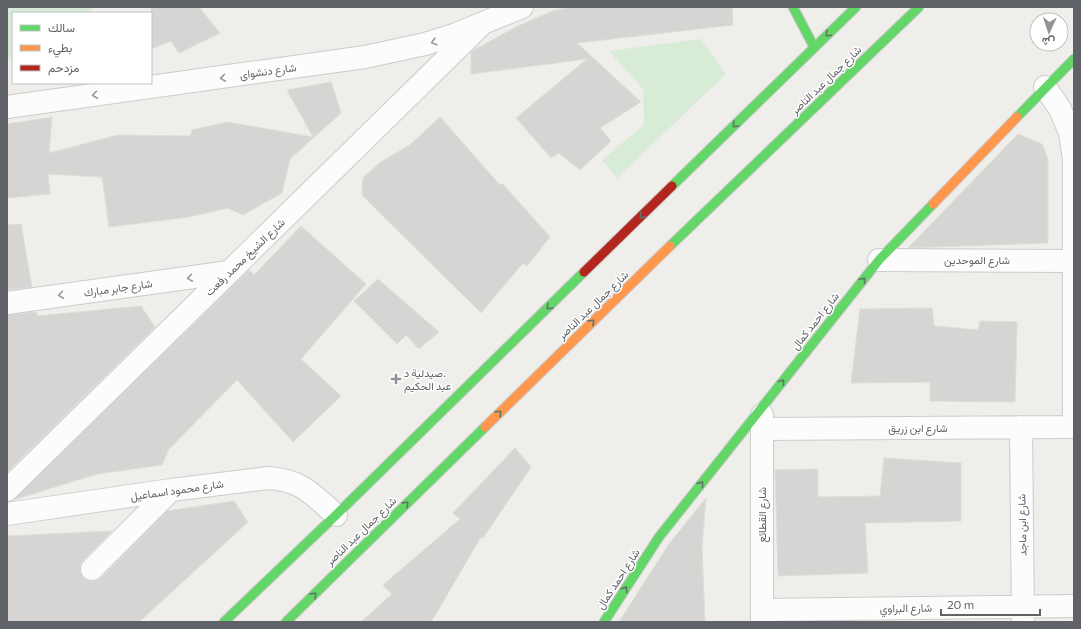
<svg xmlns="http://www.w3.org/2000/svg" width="1081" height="629" font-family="Commissioner,Vazirmatn,sans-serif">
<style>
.green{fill:#d8ebd6}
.building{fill:#d6d5d3;stroke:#deddd9}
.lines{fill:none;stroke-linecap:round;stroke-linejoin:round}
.street-casing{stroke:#cbcccc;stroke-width:24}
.fast-casing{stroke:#cacacb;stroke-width:11}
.slow-casing{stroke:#cacacb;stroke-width:11}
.jam-casing{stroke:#cacacb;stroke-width:11}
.street{stroke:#fdfcfc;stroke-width:22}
.fast{stroke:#63d668;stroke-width:9}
.slow{stroke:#ff974d;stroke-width:9}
.jam{stroke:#b3261e;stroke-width:9}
.oneway{stroke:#607468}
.oneway2{stroke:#96999c}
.poi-dot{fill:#919496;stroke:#fff;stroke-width:1.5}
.labels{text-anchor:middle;stroke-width:3;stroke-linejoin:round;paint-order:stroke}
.street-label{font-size:11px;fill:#5f6368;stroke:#fff}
.poi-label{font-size:11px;fill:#5f6368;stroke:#fff;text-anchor:start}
</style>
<rect width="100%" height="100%" fill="#efeeea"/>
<!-- green -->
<path class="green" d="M7 7H94L91 9 92 13H13V56L7 58Z
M701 39 726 74 617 178 602 160 644 125 643 89 609 51Z"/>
<!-- building -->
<path class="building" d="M151 7H199L220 33 179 53 171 41 151 49Z
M573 7H732L733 25 577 43 641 102 600 128 611 141 580 170 559 153 551 158 516 118 587 59 471 74V52L472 51 518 26 555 10Z
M331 82 341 113 290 159 282 193 243 215 228 208 189 217 109 227 102 177 48 174 50 194 7 198V124L52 117 49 153 118 135 190 136 192 130 227 122 313 137 287 90Z
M440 117 500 185 503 184 550 237 527 266 523 263 481 313 362 195 363 178 379 163 410 145Z
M1018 134 1042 144 1048 159V243L908 248Z
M21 224 32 287 7 290V225Z
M301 226 366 284 301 359 341 396 293 442 237 380 169 449 162 465 97 474 13 500 249 270 254 275Z
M378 279 439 332 419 349 406 335 397 344 354 301Z
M141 306 155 327 7 472V315L36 312 37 316Z
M932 308 934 326 978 330 980 321 1017 322 1015 402 930 401V382L851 383 860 309Z
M515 448 531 467 483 538 481 537 431 622H361L392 594 383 585 460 519 453 513Z
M884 458 961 463V521L865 523 868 573 778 576 775 470 818 469V497L880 496Z
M706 498 702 548 705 622H619L669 544Z
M234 501 248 522 139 622H7V536L112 531 83 560 80 565V572L83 578 88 581H95L101 578 167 511Z"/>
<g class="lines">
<defs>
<path id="street" d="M1045 87 1060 109 1070 133 1074 159V427
M7 107 365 57 425 44 454 35 522 7
M879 260 1074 261
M7 303 229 272
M762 415V622
M1021 427 1023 622
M762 429 1074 427
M7 490 482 24
M7 514 171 490 268 478C302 480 312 494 336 515
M92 569 171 490
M762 610 1074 606"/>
<path id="fast" d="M793 7 814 47
M1017 117 1074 59
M672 186 856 7
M670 246 919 7
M224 622 336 515 584 272
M286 622 485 427
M604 622 659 537 879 260 933 204"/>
<path id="slow" d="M933 204 1017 117
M485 427 670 246"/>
<path id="jam" d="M584 272 672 186"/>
</defs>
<!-- street casing -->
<use href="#street" class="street-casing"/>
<!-- fast casing -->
<use href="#fast" class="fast-casing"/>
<!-- slow casing -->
<use href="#slow" class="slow-casing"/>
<!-- jam casing -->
<use href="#jam" class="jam-casing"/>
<!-- street -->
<use href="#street" class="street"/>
<!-- fast -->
<use href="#fast" class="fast"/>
<!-- slow -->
<use href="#slow" class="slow"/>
<!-- jam -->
<use href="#jam" class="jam"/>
</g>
<!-- one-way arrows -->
<defs><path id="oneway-chevron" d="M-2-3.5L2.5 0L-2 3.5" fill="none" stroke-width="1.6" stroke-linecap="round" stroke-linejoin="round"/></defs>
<g class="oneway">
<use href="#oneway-chevron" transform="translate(828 34) rotate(137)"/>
<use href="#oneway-chevron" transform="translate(735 125) rotate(136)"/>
<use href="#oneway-chevron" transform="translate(642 216) rotate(136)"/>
<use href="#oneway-chevron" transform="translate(863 280) rotate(-52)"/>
<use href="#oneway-chevron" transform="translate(549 307) rotate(136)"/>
<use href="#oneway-chevron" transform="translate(592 322) rotate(-44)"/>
<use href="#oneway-chevron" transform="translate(782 382) rotate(-52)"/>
<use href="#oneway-chevron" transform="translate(499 413) rotate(-44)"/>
<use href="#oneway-chevron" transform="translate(701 484) rotate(-51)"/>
<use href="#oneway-chevron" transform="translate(406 504) rotate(-44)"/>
<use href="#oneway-chevron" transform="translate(625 589) rotate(-57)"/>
<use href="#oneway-chevron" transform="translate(314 595) rotate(-44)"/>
</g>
<g class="oneway2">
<use href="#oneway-chevron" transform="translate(434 42) rotate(163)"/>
<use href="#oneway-chevron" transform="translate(223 78) rotate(172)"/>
<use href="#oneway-chevron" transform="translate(95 95) rotate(173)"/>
<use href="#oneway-chevron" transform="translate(190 278) rotate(172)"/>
<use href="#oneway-chevron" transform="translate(61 295) rotate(172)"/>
</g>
<!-- markers -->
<path class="poi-dot" d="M394 373h4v4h4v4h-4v4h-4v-4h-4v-4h4z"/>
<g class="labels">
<!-- street labels -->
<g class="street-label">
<text transform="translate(268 71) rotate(-8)" y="4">شارع دنشواى</text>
<text transform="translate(826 80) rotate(-44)" y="4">شارع جمال عبد الناصر</text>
<text transform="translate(245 257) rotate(-44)" y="4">شارع الشيخ محمد رفعت</text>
<text x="977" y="264">شارع الموحدين</text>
<text transform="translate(118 288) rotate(-8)" y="4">شارع جابر مبارك</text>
<text transform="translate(593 305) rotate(-44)" y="4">شارع جمال عبد الناصر</text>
<text transform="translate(815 321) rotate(-52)" y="4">شارع احمد كمال</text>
<text x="918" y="432">شارع ابن زريق</text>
<text transform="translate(177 490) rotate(-8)" y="4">شارع محمود اسماعيل</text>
<text transform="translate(762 515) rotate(-90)" y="4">شارع القطائع</text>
<text transform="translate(1022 525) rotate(-91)" y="4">شارع ابن ماجد</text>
<text transform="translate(361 531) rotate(-44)" y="4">شارع جمال عبد الناصر</text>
<text transform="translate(618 579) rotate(-57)" y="4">شارع احمد كمال</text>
<text transform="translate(906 608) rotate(-1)" y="4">شارع البراوي</text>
</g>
<!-- poi labels -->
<g class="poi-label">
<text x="404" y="377">صيدلية د.<tspan x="404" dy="13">عبد الحكيم</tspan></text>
</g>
</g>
<!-- border -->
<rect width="1081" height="629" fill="none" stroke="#5f6368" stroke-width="16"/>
<!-- legend -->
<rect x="12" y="12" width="140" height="72" fill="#ffffff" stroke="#bfc1c3"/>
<rect x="20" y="25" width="20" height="6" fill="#63d668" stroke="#bfc1c3"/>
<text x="48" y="32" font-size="12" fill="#5f6368">سالك</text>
<rect x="20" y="45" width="20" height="6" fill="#ff974d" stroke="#bfc1c3"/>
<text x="48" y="52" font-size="12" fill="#5f6368">بطيء</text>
<rect x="20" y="65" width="20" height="6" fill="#b3261e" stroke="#bfc1c3"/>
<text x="48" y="72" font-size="12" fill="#5f6368">مزدحم</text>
<!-- north arrow -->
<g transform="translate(1049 32) rotate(183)"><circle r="19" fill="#ffffff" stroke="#bfc1c3"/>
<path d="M0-3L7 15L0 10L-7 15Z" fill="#919496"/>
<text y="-6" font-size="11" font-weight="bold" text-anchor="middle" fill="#5f6368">ش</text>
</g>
<!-- scale -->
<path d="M941 609v6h99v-6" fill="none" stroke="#5f6368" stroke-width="2"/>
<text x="947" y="609" font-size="12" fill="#5f6368" stroke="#ffffff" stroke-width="3" paint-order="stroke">20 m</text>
</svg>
